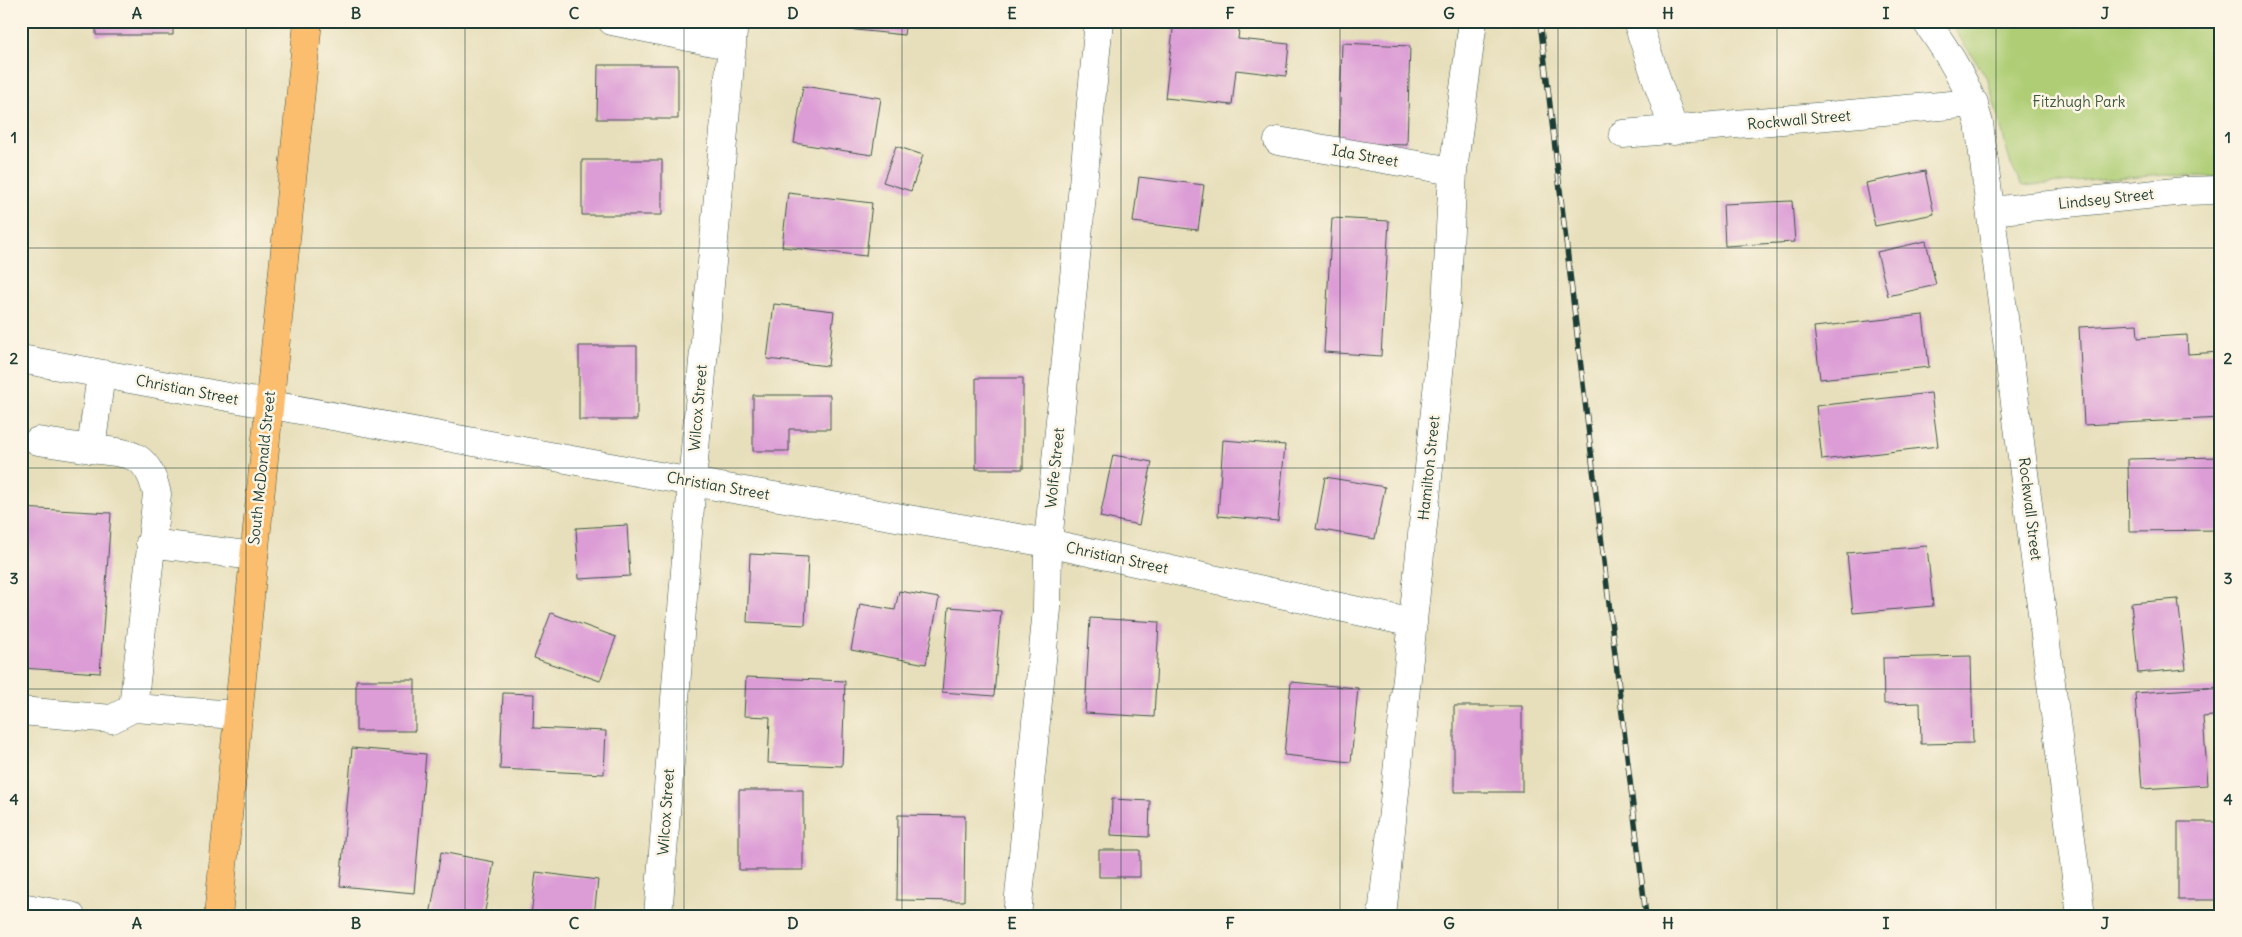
<svg xmlns="http://www.w3.org/2000/svg" width="2242" height="937" font-family="Delius,sans-serif">
<style>
.green{fill:#aecd75;stroke:#668554}
.building{fill:#dc9cd6}
.lines{fill:none;stroke-linecap:round;stroke-linejoin:round}
.minor-casing{stroke:#3d5548;stroke-width:29}
.major-casing{stroke:#3d5548;stroke-width:29}
.minor{stroke:#fff;stroke-width:28}
.major{stroke:#fbbd6e;stroke-width:28}
.rail-casing{stroke:#1f3d34;stroke-width:5.5}
.rail{stroke:#fcf5e5;stroke-width:4;stroke-dasharray:11;stroke-linecap:butt}
.grid{fill:none;stroke:#1f3d34;stroke-width:1;stroke-opacity:0.55}
.labels{text-anchor:middle;stroke-width:5;stroke-linejoin:round;paint-order:stroke}
.park-label{font-size:15px;fill:#3c5a41;stroke:#fcf5e5}
.street-label{font-size:15px;fill:#1f3d34;stroke:#fcf5e5}
.neatline{fill:none;stroke:#1f3d34;stroke-width:2}
.grid-label{font-size:16px;text-anchor:middle;font-weight:bold;fill:#1f3d34}
</style>
<rect width="100%" height="100%" fill="#fcf5e5"/>
<filter id="ink" filterUnits="userSpaceOnUse"><feTurbulence type="fractalNoise" baseFrequency=".02" numOctaves="2"/><feDisplacementMap in="SourceGraphic" scale="10" xChannelSelector="R" yChannelSelector="G"/><feConvolveMatrix kernelMatrix="1 2 1 2 8 2 1 2 1" color-interpolation-filters="sRGB"/></filter>
<filter id="wash" filterUnits="userSpaceOnUse"><feTurbulence type="fractalNoise" baseFrequency=".0096" numOctaves="4" result="noise"/><feDisplacementMap in="SourceGraphic" scale="20" xChannelSelector="R" yChannelSelector="G"/><feGaussianBlur stdDeviation="1.12" result="paint"/><feColorMatrix in="noise" values="0 0 0 0 0 0 0 0 0 0 0 0 0 0 0 0 0 1.4 0 .05"/><feComposite in="paint" operator="in"/></filter>
<g filter="url(#wash)">
<rect width="100%" height="100%" fill="#e7dfbb"/>
<!-- green -->
<path class="green" d="M1949 21H2221V177L2165 175 2022 186 2011 165 1988 80Z"/>
<g id="blocks">
<!-- building -->
<path class="building" d="M96 21H173V35H96Z
M829 21H906L904 35 828 27Z
M1174 21H1240L1238 39 1289 44 1286 76 1236 70 1232 105 1165 98Z
M1342 43 1410 46 1407 145 1339 143Z
M598 65H678V119H597Z
M803 86 881 98 872 155 794 143Z
M896 146 923 155 911 191 883 182Z
M582 160H662V215H582Z
M1925 171 1934 214 1875 226 1866 183Z
M1139 177 1204 185 1198 230 1133 222Z
M788 193 872 203 866 256 782 247Z
M1792 201 1795 242 1725 246 1723 204Z
M1332 218 1389 221 1381 356 1324 352Z
M1926 241 1936 285 1888 296 1877 252Z
M774 304 834 311 828 366 767 359Z
M1923 315 1929 367 1820 379 1814 327Z
M2137 324 2138 338 2187 335 2188 354 2221 352V418L2084 425 2079 327Z
M579 346H637V420H579Z
M976 378H1023V469H976Z
M1931 393 1938 446 1822 460 1816 406Z
M753 395H830V429H789V451H753Z
M1223 440 1285 445 1278 521 1218 516Z
M1113 455 1152 462 1139 525 1100 517Z
M2221 457V530L2129 531 2128 459Z
M1325 477 1385 487 1375 539 1316 529Z
M21 508 111 513 100 673 21 668Z
M627 525 630 576 579 579 576 528Z
M1927 546 1933 606 1853 613 1847 553Z
M750 554 808 557 805 625 747 622Z
M899 591 939 598 926 664 851 650 860 604 895 610Z
M2178 599 2186 669 2138 673 2131 603Z
M949 607 1001 611 994 696 942 692Z
M551 613 616 637 600 681 534 658Z
M1090 618 1159 622 1154 717 1085 713Z
M1971 656 1973 743 1921 744 1920 703 1884 704 1883 658Z
M746 677 845 681 842 766 768 763 770 717 744 716Z
M356 680H415V731H356Z
M1291 682 1358 688 1351 762 1284 755Z
M2221 687V715L2203 717 2208 785 2142 789 2135 693Z
M503 693 534 694 533 728 606 731 604 774 500 769Z
M1454 706H1522V792H1454Z
M352 748 426 754 414 893 340 886Z
M739 790H803V870H739Z
M1112 799 1150 801 1149 837 1111 835Z
M898 815 965 816 964 901 897 900Z
M2178 822H2221V900H2178Z
M1099 850H1140V877H1099Z
M441 852 494 862 484 916H430Z
M536 872 598 880 594 916H531Z"/>
</g>
</g>
<g filter="url(#ink)">
<use href="#blocks" fill-opacity="0" stroke="#3d5548" stroke-width="1"/>
<g class="lines">
<defs>
<path id="minor" d="M612 21 732 46
M1637 21 1674 131
M1926 21C1949 54 1969 85 1979 123L2081 916
M1623 134 1974 103
M1278 141 1453 171
M1991 211 2185 191 2221 190
M21 359 692 482 1048 543 1413 623
M101 374 91 449C129 454 147 450 157 494L133 708 237 715
M38 441 91 449
M150 543 254 556
M21 711 112 719 133 708
M21 907 71 916
M658 916 692 482 734 21
M1017 916 1047 609 1048 543 1099 21
M1382 916 1446 306 1453 171 1473 21"/>
<path id="major" d="M218 916 308 21"/>
</defs>
<!-- minor casing -->
<use href="#minor" class="minor-casing"/>
<!-- major casing -->
<use href="#major" class="major-casing"/>
<!-- minor -->
<use href="#minor" class="minor"/>
<!-- major -->
<use href="#major" class="major"/>
<defs>
<path id="rail" d="M1540 21 1646 916"/>
</defs>
<!-- rail casing -->
<use href="#rail" class="rail-casing"/>
<!-- rail -->
<use href="#rail" class="rail"/>
</g>
</g>
<!-- grid -->
<path class="grid" d="M246 21V916M465 21V916M684 21V916M902 21V916M1121 21V916M1340 21V916M1558 21V916M1777 21V916M1996 21V916M21 248H2221M21 468H2221M21 689H2221"/>
<g class="labels">
<!-- park labels -->
<g class="park-label">
<text x="2079" y="107">Fitzhugh Park</text>
</g>
<!-- street labels -->
<g class="street-label">
<text transform="translate(1799 120) rotate(-5)" y="5">Rockwall Street</text>
<text transform="translate(1365 156) rotate(10)" y="5">Ida Street</text>
<text transform="translate(2106 199) rotate(-6)" y="5">Lindsey Street</text>
<text transform="translate(187 390) rotate(11)" y="5">Christian Street</text>
<text transform="translate(698 408) rotate(-85)" y="5">Wilcox Street</text>
<text transform="translate(262 468) rotate(-84)" y="5">South McDonald Street</text>
<text transform="translate(1055 468) rotate(-84)" y="5">Wolfe Street</text>
<text transform="translate(1429 468) rotate(-84)" y="5">Hamilton Street</text>
<text transform="translate(718 486) rotate(10)" y="5">Christian Street</text>
<text transform="translate(2030 509) rotate(83)" y="5">Rockwall Street</text>
<text transform="translate(1117 558) rotate(12)" y="5">Christian Street</text>
<text transform="translate(666 812) rotate(-86)" y="5">Wilcox Street</text>
</g>
</g>
<!-- margin -->
<rect width="2242" height="937" fill="none" stroke="#fcf5e5" stroke-width="55"/>
<rect x="28" y="28" width="2186" height="882" class="neatline"/>
<g class="grid-label">
<text x="137" y="19">A</text>
<text x="356" y="19">B</text>
<text x="574" y="19">C</text>
<text x="793" y="19">D</text>
<text x="1012" y="19">E</text>
<text x="1230" y="19">F</text>
<text x="1449" y="19">G</text>
<text x="1668" y="19">H</text>
<text x="1886" y="19">I</text>
<text x="2105" y="19">J</text>
<text x="14" y="143">1</text>
<text x="2228" y="143">1</text>
<text x="14" y="364">2</text>
<text x="2228" y="364">2</text>
<text x="14" y="584">3</text>
<text x="2228" y="584">3</text>
<text x="14" y="805">4</text>
<text x="2228" y="805">4</text>
<text x="137" y="929">A</text>
<text x="356" y="929">B</text>
<text x="574" y="929">C</text>
<text x="793" y="929">D</text>
<text x="1012" y="929">E</text>
<text x="1230" y="929">F</text>
<text x="1449" y="929">G</text>
<text x="1668" y="929">H</text>
<text x="1886" y="929">I</text>
<text x="2105" y="929">J</text>
</g>
</svg>
